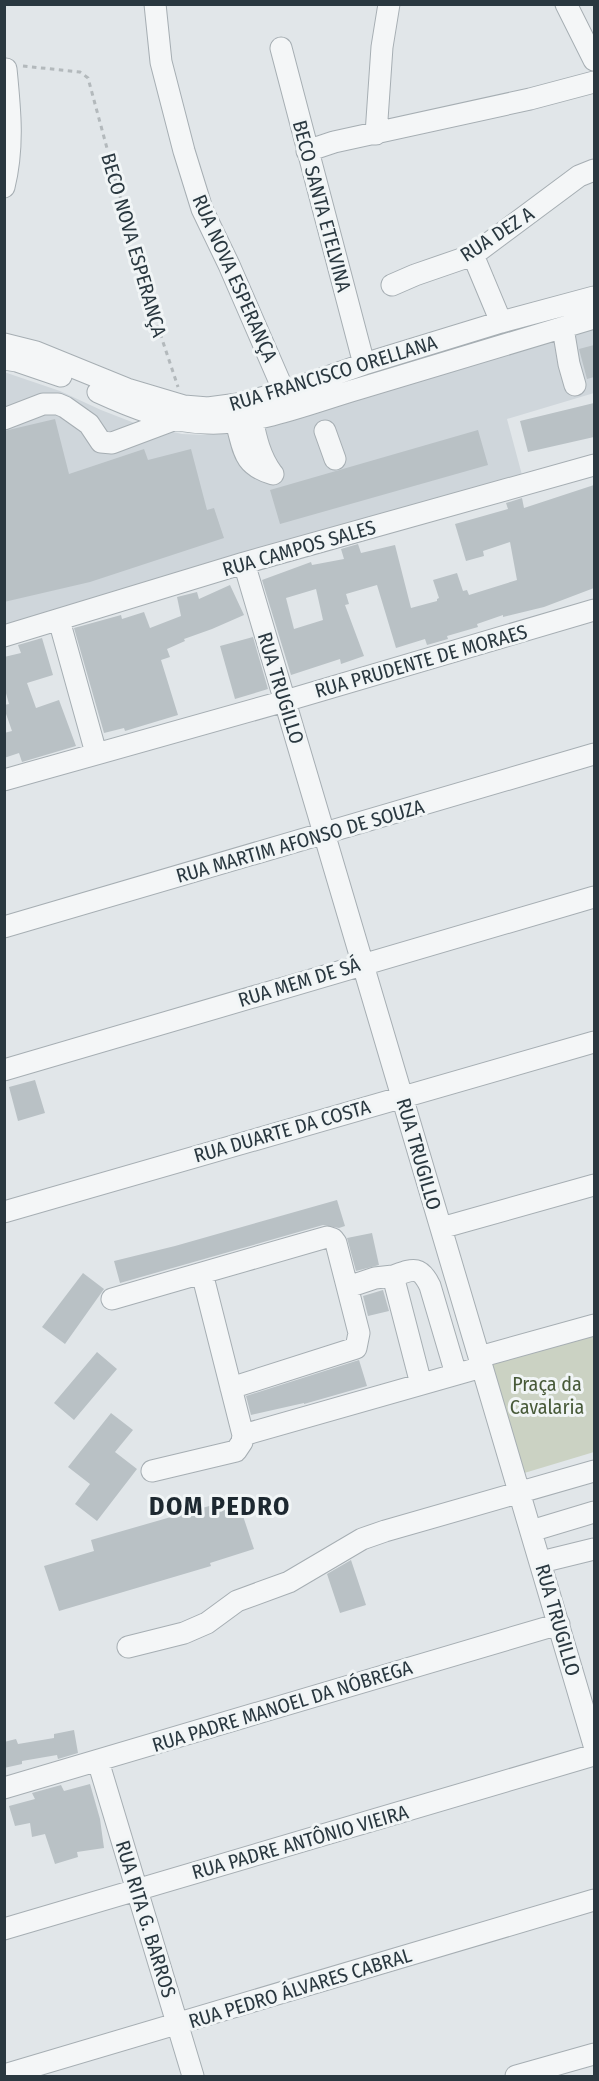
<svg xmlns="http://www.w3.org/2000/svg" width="599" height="2081" font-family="'Fira Sans Condensed',sans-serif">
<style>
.built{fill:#cfd6db}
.green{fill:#cbd2c3}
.building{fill:#b9c1c5;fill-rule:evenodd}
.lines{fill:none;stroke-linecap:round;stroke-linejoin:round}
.minor-casing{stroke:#a6aeb3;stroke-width:23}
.path{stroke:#b3b9bc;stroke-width:3;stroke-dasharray:4.5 4.5;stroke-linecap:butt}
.minor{stroke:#f4f6f7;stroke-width:21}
.labels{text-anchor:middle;stroke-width:6;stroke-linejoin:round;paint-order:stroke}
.street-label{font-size:20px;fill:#2a3840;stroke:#f1f5f6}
.park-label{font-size:20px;fill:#485a39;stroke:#f1f5f6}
.district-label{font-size:26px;font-weight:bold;letter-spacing:1.5px;fill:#1d2830;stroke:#f1f5f6}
</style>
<rect width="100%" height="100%" fill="#e1e6e9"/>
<!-- built -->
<path class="built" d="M594 329V393L507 419 522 475 5 628 4 372 60 391 101 410 137 424 182 434 206 435 237 433Z"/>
<!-- green -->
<path class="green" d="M594 1330V1452L521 1474 487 1365Z"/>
<!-- building -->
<path class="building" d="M594 345V377L587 379 579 349Z
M594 403V437L528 452 520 421Z
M55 419 69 474 144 449 148 460 191 449 207 510 214 508 224 538 90 582 4 602V431Z
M478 430 488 465 280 524 270 490Z
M594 485V588L544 607 503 617V615L477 624 478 627 447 636 448 639 427 645 425 639 396 648 377 585 346 594 349 604 345 605 364 656 341 664 340 659 291 675 262 580 311 562 312 565 344 559 341 549 358 544 361 553 395 545 411 608 437 601V599L439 598 433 580 457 573 463 591 467 590 469 595 517 580 510 542 483 551 484 556 466 561 455 524 508 509 506 503 522 498 524 508ZM316 589 323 620 294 629 286 598Z
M230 585 244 615 212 629 184 639 185 641 167 649 170 657 161 660 178 715 125 731 124 728 104 733 74 628 121 615 122 619 144 612 150 628 181 616 177 597 197 592 199 599Z
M253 637 268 689 235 699 220 646Z
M42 638 53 675 27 683 36 708 59 700 76 746 22 762 19 753 4 758V733L12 731 4 708V705L9 704 4 686V657L21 653 18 645Z
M35 1080 45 1113 18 1121 9 1087Z
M337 1200 345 1226 339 1228 323 1225 120 1283 114 1261 175 1246Z
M372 1233 379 1265 356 1271 347 1238Z
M83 1273 104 1289 65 1344 42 1327Z
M383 1290 389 1311 368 1316 363 1296Z
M97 1352 117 1369 74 1420 54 1403Z
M359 1360 367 1386 304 1404V1403L251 1415 246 1396Z
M111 1413 133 1430 115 1452 137 1469 97 1521 75 1504 90 1484 68 1467Z
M237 1498 254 1549 210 1563 211 1566 59 1611 44 1566 94 1551 91 1540Z
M351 1560 366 1605 340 1613 327 1574Z
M74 1730 78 1753 58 1759 57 1755 22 1761V1764L4 1768V1742L16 1739 18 1744 54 1738V1734Z
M90 1784 100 1819 104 1848 77 1852 78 1857 55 1864 45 1834 32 1837 30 1823 15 1826 9 1806 35 1799 32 1793 61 1785 64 1791Z"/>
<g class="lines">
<defs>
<path id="minor" d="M155 4 161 62 184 151 202 209 229 265 289 403
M566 4 594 60
M281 48 364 364
M376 134 382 47 389 4
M307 151 334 142 530 99 594 82
M4 187C14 147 10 109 6 69
M473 255 501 322
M392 285 415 275 473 255 579 176 594 170
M563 328 569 364 575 385
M4 344 36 352 127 389 184 406 208 408 238 404 284 392 364 364 501 322 594 297
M4 359 17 361 61 376
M98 392C133 408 168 422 207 423 258 425 310 403 358 389 437 365 516 342 594 318
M4 419 43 404H58L65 407 89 424 101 442 112 443 176 419
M252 419C256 438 260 457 272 473
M236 422C244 449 242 465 273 474
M325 431 335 459
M244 563 594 1745
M59 620 96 753
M4 636 244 563 594 465
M4 780 285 701 594 610
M4 927 594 754
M4 1070 594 897
M4 1212 594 1042
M441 1228 594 1185
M202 1273 327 1237 333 1239 336 1243 359 1333 356 1348 231 1388
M393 1276C413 1269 420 1265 430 1286L456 1374
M348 1287 375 1278 393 1276 421 1384
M112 1299 202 1273 243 1435 482 1367
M479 1357 594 1325
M152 1471 236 1451 242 1442 243 1435
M531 1531 594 1512
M541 1562 594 1549
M128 1647 184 1633 207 1623 237 1601 289 1582 362 1539 385 1531 594 1471
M98 1761 193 2076
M4 1788 559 1624
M4 1929 594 1755
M4 2075 594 1900
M516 2076 594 2054"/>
</defs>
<!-- minor casing -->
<use href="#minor" class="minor-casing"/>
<!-- path -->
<path class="path" d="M23 66 80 72 88 78 144 285 178 387"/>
<!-- minor -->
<use href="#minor" class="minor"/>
</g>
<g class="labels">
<!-- street labels -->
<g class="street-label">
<text transform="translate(322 206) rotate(75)" y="7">BECO SANTA ETELVINA</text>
<text transform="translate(497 234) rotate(-33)" y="7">RUA DEZ A</text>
<text transform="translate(134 245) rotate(74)" y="7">BECO NOVA ESPERANÇA</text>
<text transform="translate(235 278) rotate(66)" y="7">RUA NOVA ESPERANÇA</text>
<text transform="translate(333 373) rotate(-17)" y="7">RUA FRANCISCO ORELLANA</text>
<text transform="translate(299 548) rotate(-16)" y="7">RUA CAMPOS SALES</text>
<text transform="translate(421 661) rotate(-16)" y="7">RUA PRUDENTE DE MORAES</text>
<text transform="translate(281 688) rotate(73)" y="7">RUA TRUGILLO</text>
<text transform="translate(300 841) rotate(-16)" y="7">RUA MARTIM AFONSO DE SOUZA</text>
<text transform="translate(299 982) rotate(-17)" y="7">RUA MEM DE SÁ</text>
<text transform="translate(282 1131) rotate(-16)" y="7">RUA DUARTE DA COSTA</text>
<text transform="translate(419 1154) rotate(74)" y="7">RUA TRUGILLO</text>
<text transform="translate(558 1620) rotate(74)" y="7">RUA TRUGILLO</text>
<text transform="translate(282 1706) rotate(-17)" y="7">RUA PADRE MANOEL DA NÓBREGA</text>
<text transform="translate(300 1842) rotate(-16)" y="7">RUA PADRE ANTÔNIO VIEIRA</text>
<text transform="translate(146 1919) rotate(73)" y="7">RUA RITA G. BARROS</text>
<text transform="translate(300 1988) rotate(-17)" y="7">RUA PEDRO ÁLVARES CABRAL</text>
</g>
<!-- park labels -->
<g class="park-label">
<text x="547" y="1391">Praça da<tspan x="547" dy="23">Cavalaria</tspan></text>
</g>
<!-- district labels -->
<g class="district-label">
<text x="220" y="1515">DOM PEDRO</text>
</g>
</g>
<!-- border -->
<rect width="599" height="2081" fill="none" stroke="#2a3840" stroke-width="12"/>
</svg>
